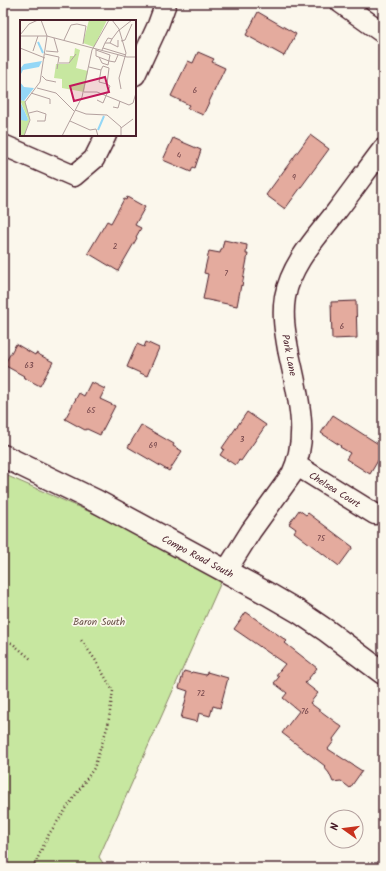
<svg xmlns="http://www.w3.org/2000/svg" width="386" height="871" font-family="Kalam,sans-serif">
<style>
.green{fill:#c7e7a0;stroke:#888366}
.building{fill:#e4ab9e;stroke:#4a1f2b}
.lines{fill:none;stroke-linecap:round;stroke-linejoin:round}
.minor-casing{stroke:#4a1f2b;stroke-width:23}
.major-casing{stroke:#4a1f2b;stroke-width:25}
.path{stroke:#4a1f2b;stroke-width:2.5;stroke-dasharray:1 3;stroke-linecap:butt}
.minor{stroke:#fbf7ec;stroke-width:20}
.major{stroke:#fbf7ec;stroke-width:22}
.labels{text-anchor:middle;stroke-width:3.5;stroke-linejoin:round;paint-order:stroke}
.number-label{font-size:8px;fill:#704248}
.street-label{font-size:10px;fill:#4a1f2b;stroke:#fbf7ec}
.park-label{font-size:10px;fill:#695148;stroke:#fbf7ec}
.inset-river{fill:none;stroke:#94d7f6;stroke-width:2}
.inset-road{fill:none;stroke:#b4a19f;stroke-width:1}
.view{fill:#c2185b;fill-opacity:0.15;stroke:#c2185b;stroke-width:2}
.inset-edge{fill:none;stroke:#4a1f2b;stroke-width:2}
</style>
<rect width="100%" height="100%" fill="#fbf7ec"/>
<filter id="ink" filterUnits="userSpaceOnUse"><feTurbulence type="fractalNoise" baseFrequency=".025" numOctaves="2"/><feDisplacementMap in="SourceGraphic" scale="8" xChannelSelector="R" yChannelSelector="G"/><feConvolveMatrix kernelMatrix="1 2 1 2 8 2 1 2 1" color-interpolation-filters="sRGB"/></filter>
<g filter="url(#ink)">
<!-- green -->
<path class="green" d="M3 474 226 571 99 857 106 868H3Z"/>
<!-- building -->
<path class="building" d="M258 12 296 34 284 56 246 35Z
M198 52 214 59 212 62 225 68 203 115 187 108 189 105 171 96 188 61 193 63Z
M310 135 329 149 285 209 266 195Z
M173 138 201 150 195 168 193 167 191 172 163 160Z
M127 197 145 207 135 225 141 228 136 237 137 238 118 271 88 253 107 221 111 223 124 199 126 200Z
M224 240 247 245 246 254H248L242 286 241 285 237 306 203 299 208 274 204 273 209 251 220 253 221 249H222Z
M356 301 357 338 332 339 331 302Z
M146 342 159 348 147 376 127 367 137 344 144 347Z
M16 344 35 355 36 353 53 362 40 386 23 377 24 376 4 365Z
M91 382 105 389 100 399 115 406 100 435 87 429 85 430 65 419 79 393 84 396Z
M247 412 266 425 241 461 239 460 235 465 220 455 224 449 222 448Z
M333 415 383 447V452L370 474 346 459 350 453 340 447 341 446 321 433Z
M141 425 174 444 173 446 182 451 169 471 128 447Z
M299 510 306 515 308 513 353 547 339 566 294 532 296 529 289 524Z
M246 612 287 641 285 643 317 668 305 683 318 693 310 703 342 727 333 739 334 741 328 749 362 771 350 788 341 781 333 782 329 773 324 767 325 766 282 733 299 711 283 698 287 693 274 683 279 677 276 675 285 664 234 629Z
M184 671 191 673 192 672 206 675 207 672 228 678 220 708 213 706 210 716 199 713 197 722 181 718 188 691 179 688Z"/>
<g class="lines">
<defs>
<path id="minor" d="M341 3 383 33
M135 75 158 25 166 3
M3 145 74 176 94 159 106 135
M296 465 375 514
M226 571 251 531 292 474C311 434 296 389 288 349 285 332 282 315 285 297 291 264 316 238 336 212 352 191 367 170 383 149"/>
<path id="major" d="M3 456 96 501 268 594 299 612 327 631 383 673"/>
</defs>
<!-- minor casing -->
<use href="#minor" class="minor-casing"/>
<!-- major casing -->
<use href="#major" class="major-casing"/>
<!-- path -->
<path class="path" d="M3 641 12 643 32 660
M33 868 49 834 94 768 108 725 113 691 96 661 81 640"/>
<!-- minor -->
<use href="#minor" class="minor"/>
<!-- major -->
<use href="#major" class="major"/>
</g>
</g>
<g class="labels">
<!-- number labels -->
<g class="number-label">
<text x="195" y="93">6</text>
<text x="179" y="158">4</text>
<text x="294" y="180">9</text>
<text x="115" y="249">2</text>
<text x="226" y="276">7</text>
<text x="342" y="329">6</text>
<text x="29" y="368">63</text>
<text x="91" y="413">65</text>
<text x="242" y="442">3</text>
<text x="153" y="448">69</text>
<text x="321" y="541">75</text>
<text x="201" y="696">72</text>
<text x="305" y="714">76</text>
</g>
<!-- street labels -->
<g class="street-label">
<text transform="translate(290 355) rotate(79)" y="4">Park Lane</text>
<text transform="translate(335 489) rotate(32)" y="4">Chelsea Court</text>
<text transform="translate(198 556) rotate(28)" y="4">Compo Road South</text>
</g>
<!-- park labels -->
<g class="park-label">
<text x="99" y="625">Baron South</text>
</g>
</g>
<!-- overview -->
<g transform="translate(20 20)">
<rect width="116" height="116" fill="#fbf7ec"/>
<path d="M69 0H87L74 27 63 23ZM55 28 60 30 56 48 68 51 64 72 42 68V59L34 58 36 44H49L50 36H54ZM0 80 5 81 10 99 4 116H0V100L8 99Z" fill="#c7e7a0"/>
<path d="M22 41 19 47 3 50 0 56V49L4 44ZM0 62 4 67 14 68 4 81 0 80ZM0 81 8 99 7 101 0 100Z" fill="#94d7f6"/>
<path class="inset-river" d="M18 22 23 33M78 110 84 96"/>
<path class="inset-road" d="M21 0 27 16M92 0 99 9 106 33 99 58 101 69M57 4 66 6 63 24M0 15 9 4 18 0M0 16H27L107 37H116M92 19 98 11 112 0M44 20 51 5 57 4M101 21 105 20 112 4M90 23 98 27V20M0 28 25 38M83 28 106 35M76 29V36L89 41 95 42 98 35M76 30 90 35M82 30 85 23 88 18 92 19 90 23H85M13 31 18 16M26 31 38 32 34 18M25 34 39 37 37 49M79 37 82 43 88 45 90 35M39 43H49L56 34M69 47 81 50 83 46 89 48 87 64 90 66 88 71 83 83 77 80M81 50 79 62 87 64M22 56 26 60 36 62M17 68 36 73 54 91M64 72H77L109 85 113 83 116 73M11 73 30 79V84M93 87 98 88 100 81M55 90 66 94 87 95 101 107V116M9 93 17 91 26 94 25 101H17M50 101 70 110 76 109 78 116M101 108 113 99M4 116 10 100 5 82 20 62 27 16M42 116 62 77 72 30 89 0"/>
<path class="view" d="M85 57 89 72 54 81 50 66Z"/>
<rect width="116" height="116" class="inset-edge"/>
</g>
<!-- margin -->
<rect width="386" height="871" fill="none" stroke="#fbf7ec" stroke-width="16"/>
<rect x="8" y="8" width="370" height="855" fill="none" stroke="#4a1f2b" stroke-width="1.5" filter="url(#ink)"/>
<!-- north arrow -->
<g transform="translate(344 829) rotate(284)"><circle r="19" fill="#fbf7ec" stroke="#b4a19f"/>
<path d="M0-3L7 15L0 10L-7 15Z" fill="#c8321e"/>
<text y="-6" font-size="11" font-weight="bold" text-anchor="middle" fill="#4a1f2b">N</text>
</g>
</svg>
